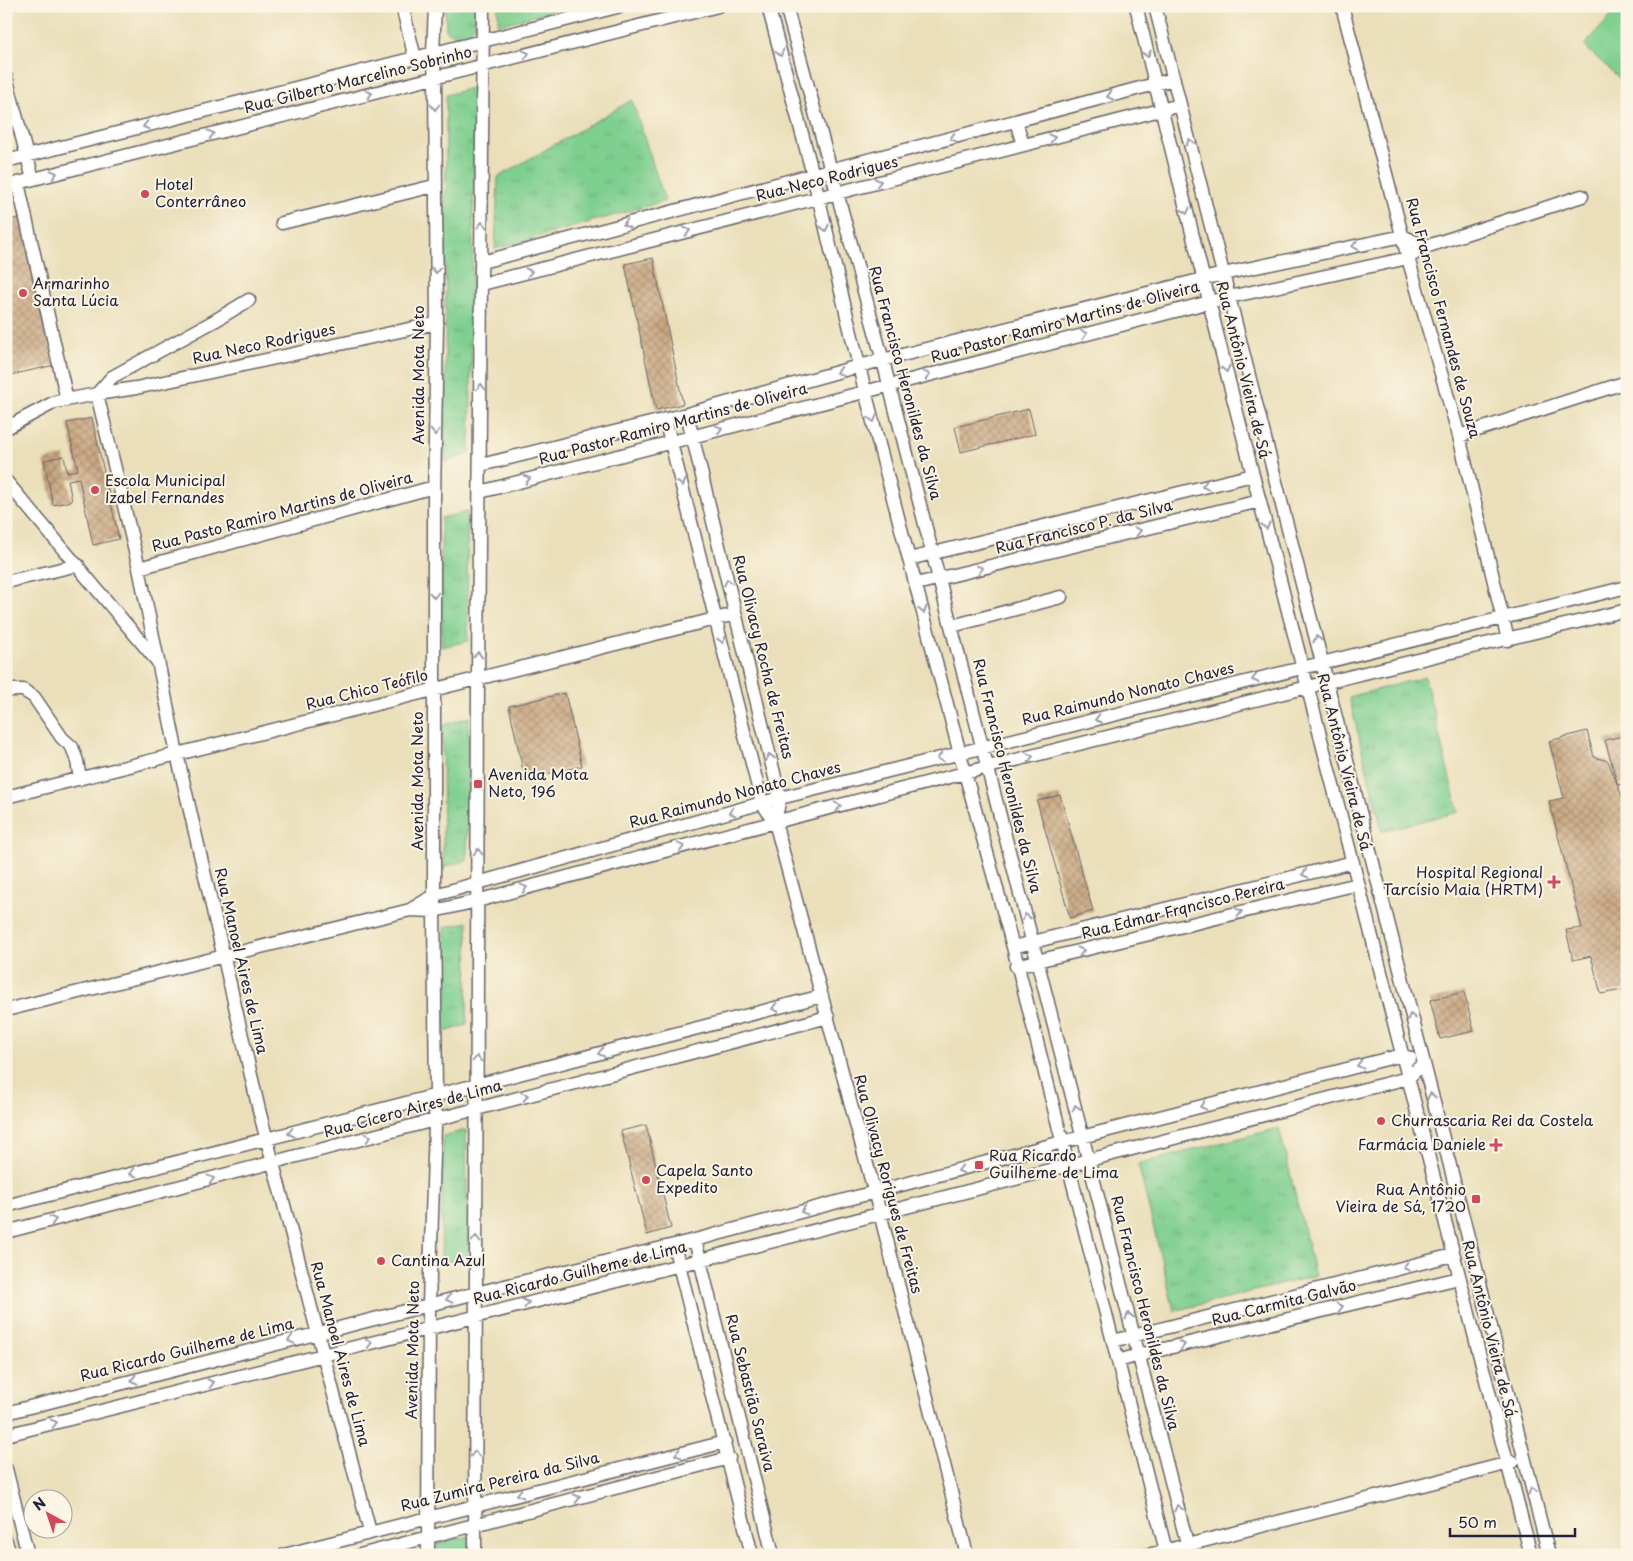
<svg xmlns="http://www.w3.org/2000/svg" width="1633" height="1561" font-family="'Playpen Sans',sans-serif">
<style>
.grass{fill:url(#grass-tufts);stroke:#507866}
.garden{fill:#7fcf90;stroke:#507866}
.building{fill:url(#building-cross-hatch)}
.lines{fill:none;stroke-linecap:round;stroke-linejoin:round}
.minor-casing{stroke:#686467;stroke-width:15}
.minor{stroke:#fff;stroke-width:12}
.oneway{stroke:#9c9ca7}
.poi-dot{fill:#d1495b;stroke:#fcf5e5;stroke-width:2}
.labels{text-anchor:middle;stroke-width:4;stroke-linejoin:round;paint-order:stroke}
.street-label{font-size:15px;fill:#22223b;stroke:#fcf5e5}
.poi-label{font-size:15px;fill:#22223b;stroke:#fcf5e5;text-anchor:start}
</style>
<defs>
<pattern id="grass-tufts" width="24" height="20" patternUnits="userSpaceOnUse" patternTransform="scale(1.25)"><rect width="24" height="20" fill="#7fcf90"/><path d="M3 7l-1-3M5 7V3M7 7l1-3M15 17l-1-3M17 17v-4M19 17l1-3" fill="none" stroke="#6db17d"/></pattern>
<pattern id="building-cross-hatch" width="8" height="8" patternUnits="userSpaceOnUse" patternTransform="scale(1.25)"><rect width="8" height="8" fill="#c9a680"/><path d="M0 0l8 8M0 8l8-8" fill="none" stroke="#a3876a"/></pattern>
</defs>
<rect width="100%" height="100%" fill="#fcf5e5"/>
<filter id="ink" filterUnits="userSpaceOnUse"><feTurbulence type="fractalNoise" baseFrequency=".02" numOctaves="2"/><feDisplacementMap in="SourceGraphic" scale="10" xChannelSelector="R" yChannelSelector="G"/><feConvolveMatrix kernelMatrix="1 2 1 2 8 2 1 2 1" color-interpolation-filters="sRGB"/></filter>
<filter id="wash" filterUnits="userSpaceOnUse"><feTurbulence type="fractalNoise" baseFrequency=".0096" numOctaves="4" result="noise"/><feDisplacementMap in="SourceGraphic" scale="20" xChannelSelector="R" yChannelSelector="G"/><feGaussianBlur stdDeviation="1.12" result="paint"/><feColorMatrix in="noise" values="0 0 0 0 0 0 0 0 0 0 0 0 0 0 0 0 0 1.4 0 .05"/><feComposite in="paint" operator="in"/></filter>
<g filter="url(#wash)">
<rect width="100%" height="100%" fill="#eadfba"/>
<!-- grass -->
<path class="grass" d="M445 6H476V26L464 35 457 38 446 30Z
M498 6H572L498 25Z
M475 87 470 454 445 462 446 95Z
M632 100 665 201 495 249 498 177Z
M467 512 468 641 442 647 441 518Z
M1425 677 1458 812 1382 831 1349 697Z
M469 717 467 860 443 867 442 726Z
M468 922 467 1025 444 1032 445 927Z
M1279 1128 1315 1276 1174 1311 1138 1164Z
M466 1130 468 1258 441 1263 443 1136Z
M471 1536 470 1555H437V1543Z"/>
<!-- garden -->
<path class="garden" d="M1620 6H1627V85L1584 46Z"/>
<g id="blocks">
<!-- building -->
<path class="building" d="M23 217 55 365 6 376V221Z
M653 258 683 404 656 410 625 264Z
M1029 409 1035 434 961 452 955 427Z
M92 418 119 539 93 545 79 478 68 480 72 501 53 505 44 460 64 456 67 472 78 470 67 423Z
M565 693 582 766 525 779 509 706Z
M1587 731 1594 757 1608 761 1622 796 1627 795V844L1624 845 1627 853V989L1601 994 1591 956 1573 960 1566 930 1582 928 1549 801 1564 798 1549 741Z
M1627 735V783L1618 785 1605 740Z
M1060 795 1093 911 1070 918 1037 801Z
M1464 992 1474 1031 1440 1039 1430 1000Z
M646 1125 671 1228 647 1235 621 1131Z"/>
</g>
</g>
<g filter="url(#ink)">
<use href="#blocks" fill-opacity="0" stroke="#686467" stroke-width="1"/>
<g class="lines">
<defs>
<path id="minor" d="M402 6 415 58
M768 6 813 175 865 391 965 773 1013 947 1167 1555
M786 6 883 361 1190 1555
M1136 6 1227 374 1531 1555
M1155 6 1549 1555
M1342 6 1408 258 1459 436 1508 640
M6 77 33 179
M1016 121 1023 145
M6 161 621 6
M18 183 67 400
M6 186 718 6
M282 223 434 186
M482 262 1174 79
M482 284 1180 105
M97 394 139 568 177 754 259 1110 370 1532
M97 394 112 377 216 320 249 300
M687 414 780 798 775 822
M665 419 762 803 775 822 880 1213 967 1555
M6 428 55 402 97 394 136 388 437 323
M1459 436 1627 382
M481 465 687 414 859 366 1223 274 1403 236 1425 247
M6 481 157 661
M480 492 1229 297 1408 258 1425 247 1582 196
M909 559 1253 475
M139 568 434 487
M6 582 78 565
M916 584 1260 501
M952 626 1061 597
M6 690H23L34 697 62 738 72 747 77 761 80 779
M6 797 735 614
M410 910 435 895 780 798 1627 587
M1013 947 1353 862
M1016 966 1358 884
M6 1010 410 910 434 911 477 901C753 827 1030 755 1308 687 1414 660 1521 636 1627 610
M6 1206 822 996
M6 1232 828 1017
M695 1240 773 1555
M674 1245 752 1555
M1113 1341 1453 1255
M1118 1361 1139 1355 1459 1278
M6 1413 476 1293 695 1240 1062 1142 1402 1055 1410 1058
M6 1435 700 1260 1408 1078 1423 1064
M6 1469 28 1555
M6 1541 10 1555
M284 1555 725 1442
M360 1555 729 1458
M428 1555 429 1304 436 1096 434 911V499L437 323 435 78 433 54 435 6
M475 1555 478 679 483 6
M1148 1555 1513 1462"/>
</defs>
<!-- minor casing -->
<use href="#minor" class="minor-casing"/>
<!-- minor -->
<use href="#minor" class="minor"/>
</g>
<!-- one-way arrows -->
<defs><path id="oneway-chevron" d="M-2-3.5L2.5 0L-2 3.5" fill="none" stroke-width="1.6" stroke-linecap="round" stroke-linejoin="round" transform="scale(1.25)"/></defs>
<g class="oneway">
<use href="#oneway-chevron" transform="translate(780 53) rotate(75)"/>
<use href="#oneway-chevron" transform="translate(526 54) rotate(-14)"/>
<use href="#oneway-chevron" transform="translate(1147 54) rotate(76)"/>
<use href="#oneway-chevron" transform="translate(369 94) rotate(-14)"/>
<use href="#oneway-chevron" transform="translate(1110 96) rotate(165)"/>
<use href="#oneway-chevron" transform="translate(435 107) rotate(90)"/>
<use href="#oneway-chevron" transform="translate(146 126) rotate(166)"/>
<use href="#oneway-chevron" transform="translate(211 134) rotate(-14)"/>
<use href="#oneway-chevron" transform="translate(953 138) rotate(165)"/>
<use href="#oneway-chevron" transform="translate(1052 138) rotate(-14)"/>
<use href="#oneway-chevron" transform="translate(1190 142) rotate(-104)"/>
<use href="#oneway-chevron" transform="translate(54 174) rotate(-14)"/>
<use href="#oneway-chevron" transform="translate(878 182) rotate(-14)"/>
<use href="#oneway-chevron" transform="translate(1186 211) rotate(76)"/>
<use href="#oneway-chevron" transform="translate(626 224) rotate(165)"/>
<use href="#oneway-chevron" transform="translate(482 225) rotate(-90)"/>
<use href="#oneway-chevron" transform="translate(825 228) rotate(76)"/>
<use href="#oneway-chevron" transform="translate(687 231) rotate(-14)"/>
<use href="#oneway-chevron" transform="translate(1355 246) rotate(168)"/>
<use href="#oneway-chevron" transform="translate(436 270) rotate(89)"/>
<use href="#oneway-chevron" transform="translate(529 272) rotate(-14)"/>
<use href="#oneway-chevron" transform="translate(1084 334) rotate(-15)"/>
<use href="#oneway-chevron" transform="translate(1226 369) rotate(76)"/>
<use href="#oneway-chevron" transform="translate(840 372) rotate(165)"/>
<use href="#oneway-chevron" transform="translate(927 375) rotate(-15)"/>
<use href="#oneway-chevron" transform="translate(481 387) rotate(-90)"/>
<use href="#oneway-chevron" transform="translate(873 419) rotate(75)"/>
<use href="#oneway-chevron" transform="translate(719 429) rotate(-15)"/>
<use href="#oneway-chevron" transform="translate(435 432) rotate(91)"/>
<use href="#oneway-chevron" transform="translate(527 479) rotate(-15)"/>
<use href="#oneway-chevron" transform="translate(682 483) rotate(76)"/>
<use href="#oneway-chevron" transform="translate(1205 486) rotate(166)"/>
<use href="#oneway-chevron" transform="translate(1266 526) rotate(76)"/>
<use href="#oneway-chevron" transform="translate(1138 531) rotate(-14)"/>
<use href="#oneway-chevron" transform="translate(980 569) rotate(-14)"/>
<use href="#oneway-chevron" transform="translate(728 582) rotate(-103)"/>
<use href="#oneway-chevron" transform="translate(434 595) rotate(90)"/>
<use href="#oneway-chevron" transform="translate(923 610) rotate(75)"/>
<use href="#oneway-chevron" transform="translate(1317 639) rotate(-104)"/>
<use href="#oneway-chevron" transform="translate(722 640) rotate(76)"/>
<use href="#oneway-chevron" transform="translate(478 655) rotate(-89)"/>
<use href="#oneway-chevron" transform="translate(1255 679) rotate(166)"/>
<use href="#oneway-chevron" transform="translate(1098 719) rotate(166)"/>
<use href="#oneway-chevron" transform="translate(770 757) rotate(-104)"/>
<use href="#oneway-chevron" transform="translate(1030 757) rotate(-14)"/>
<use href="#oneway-chevron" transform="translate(940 758) rotate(166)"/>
<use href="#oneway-chevron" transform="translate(838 806) rotate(-14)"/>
<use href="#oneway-chevron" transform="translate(732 812) rotate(164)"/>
<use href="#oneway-chevron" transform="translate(681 847) rotate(-15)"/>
<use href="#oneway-chevron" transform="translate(478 852) rotate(-90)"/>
<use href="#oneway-chevron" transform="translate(1305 874) rotate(166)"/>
<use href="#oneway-chevron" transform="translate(524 888) rotate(-15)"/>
<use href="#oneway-chevron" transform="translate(1239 912) rotate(-14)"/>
<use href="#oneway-chevron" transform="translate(1026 917) rotate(-104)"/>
<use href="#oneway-chevron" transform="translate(1081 951) rotate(-14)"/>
<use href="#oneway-chevron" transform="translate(775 1008) rotate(166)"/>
<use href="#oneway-chevron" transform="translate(1411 1017) rotate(-104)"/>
<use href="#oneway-chevron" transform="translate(601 1053) rotate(166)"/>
<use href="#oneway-chevron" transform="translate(477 1059) rotate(-90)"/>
<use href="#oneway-chevron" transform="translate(1360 1065) rotate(166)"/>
<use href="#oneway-chevron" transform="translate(525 1096) rotate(-15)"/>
<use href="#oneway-chevron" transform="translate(1431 1096) rotate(-104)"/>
<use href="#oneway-chevron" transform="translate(1203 1106) rotate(166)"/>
<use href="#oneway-chevron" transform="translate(1076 1108) rotate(-104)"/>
<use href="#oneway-chevron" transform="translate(291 1133) rotate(166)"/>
<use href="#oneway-chevron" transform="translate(368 1137) rotate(-15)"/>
<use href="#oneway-chevron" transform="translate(961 1170) rotate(166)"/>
<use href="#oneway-chevron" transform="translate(133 1173) rotate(166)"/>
<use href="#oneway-chevron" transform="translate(211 1179) rotate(-15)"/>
<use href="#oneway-chevron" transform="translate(804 1211) rotate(165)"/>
<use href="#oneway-chevron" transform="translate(53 1220) rotate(-15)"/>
<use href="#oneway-chevron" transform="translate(476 1239) rotate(-90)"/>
<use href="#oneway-chevron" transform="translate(1406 1267) rotate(166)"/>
<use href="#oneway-chevron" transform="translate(449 1299) rotate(166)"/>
<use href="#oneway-chevron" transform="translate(526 1303) rotate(-14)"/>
<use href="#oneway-chevron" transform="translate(1340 1307) rotate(-14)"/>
<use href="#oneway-chevron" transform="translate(1129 1316) rotate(-104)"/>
<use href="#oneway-chevron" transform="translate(291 1340) rotate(166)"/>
<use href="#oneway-chevron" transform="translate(369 1343) rotate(-14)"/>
<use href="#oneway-chevron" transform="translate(1182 1345) rotate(-14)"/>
<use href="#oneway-chevron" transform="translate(134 1380) rotate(166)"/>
<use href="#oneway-chevron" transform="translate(211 1383) rotate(-14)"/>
<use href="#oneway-chevron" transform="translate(54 1423) rotate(-14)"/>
<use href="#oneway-chevron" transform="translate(475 1454) rotate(-90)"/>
<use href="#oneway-chevron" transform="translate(678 1454) rotate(166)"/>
<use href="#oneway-chevron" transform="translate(1532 1491) rotate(-105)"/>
<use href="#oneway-chevron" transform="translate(520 1494) rotate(166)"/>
<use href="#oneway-chevron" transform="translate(577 1498) rotate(-15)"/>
<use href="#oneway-chevron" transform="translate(1178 1508) rotate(-104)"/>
</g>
</g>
<!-- markers -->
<g class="poi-dot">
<circle cx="145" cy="194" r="5"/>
<circle cx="23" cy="293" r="5"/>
<circle cx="95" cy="490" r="5"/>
<rect x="473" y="779" width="10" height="10" rx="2.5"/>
<path d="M1551.5 874.5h5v5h5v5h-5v5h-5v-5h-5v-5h5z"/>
<circle cx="1381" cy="1121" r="5"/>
<path d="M1493.5 1137.5h5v5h5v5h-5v5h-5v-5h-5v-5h5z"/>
<rect x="974" y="1160" width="10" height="10" rx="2.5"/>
<circle cx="646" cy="1180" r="5"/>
<rect x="1471" y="1194" width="10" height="10" rx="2.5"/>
<circle cx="381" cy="1261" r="5"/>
</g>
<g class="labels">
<!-- street labels -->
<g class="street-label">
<text transform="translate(358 80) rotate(-14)" y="5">Rua Gilberto Marcelino Sobrinho</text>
<text transform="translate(827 179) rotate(-14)" y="5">Rua Neco Rodrigues</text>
<text transform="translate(1443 318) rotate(75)" y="5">Rua Francisco Fernandes de Souza</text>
<text transform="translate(1065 322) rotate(-15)" y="5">Rua Pastor Ramiro Martins de Oliveira</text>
<text transform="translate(264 344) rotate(-12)" y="5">Rua Neco Rodrigues</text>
<text transform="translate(1243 370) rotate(76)" y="5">Rua Antônio Vieira de Sá</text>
<text transform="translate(419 375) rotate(-90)" y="5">Avenida Mota Neto</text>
<text transform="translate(905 383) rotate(75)" y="5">Rua Francisco Heronildes da Silva</text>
<text transform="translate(673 424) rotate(-15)" y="5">Rua Pastor Ramiro Martins de Oliveira</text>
<text transform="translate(282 512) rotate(-15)" y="5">Rua Pasto Ramiro Martins de Oliveira</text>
<text transform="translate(1084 527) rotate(-14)" y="5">Rua Francisco P. da Silva</text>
<text transform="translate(763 657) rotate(76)" y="5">Rua Olivacy Rocha de Freitas</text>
<text transform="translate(367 690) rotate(-14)" y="5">Rua Chico Teófilo</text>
<text transform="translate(1128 694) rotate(-14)" y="5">Rua Raimundo Nonato Chaves</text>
<text transform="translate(1344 762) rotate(76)" y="5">Rua Antônio Vieira de Sá</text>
<text transform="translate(1007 776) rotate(76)" y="5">Rua Francisco Heronildes da Silva</text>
<text transform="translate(418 781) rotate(-90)" y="5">Avenida Mota Neto</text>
<text transform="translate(735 795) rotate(-15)" y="5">Rua Raimundo Nonato Chaves</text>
<text transform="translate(1183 909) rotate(-14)" y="5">Rua Edmar Frqncisco Pereira</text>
<text transform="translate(241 961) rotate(77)" y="5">Rua Manoel Aires de Lima</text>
<text transform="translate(413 1109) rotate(-15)" y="5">Rua Cícero Aires de Lima</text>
<text transform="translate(888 1184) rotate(75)" y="5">Rua Olivacy Rorigues de Freitas</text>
<text transform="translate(580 1273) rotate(-14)" y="5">Rua Ricardo Guilheme de Lima</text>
<text transform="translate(1284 1303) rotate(-14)" y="5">Rua Carmita Galvão</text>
<text transform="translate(1145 1313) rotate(76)" y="5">Rua Francisco Heronildes da Silva</text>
<text transform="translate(1489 1329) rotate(76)" y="5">Rua Antônio Vieira de Sá</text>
<text transform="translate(187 1350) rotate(-14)" y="5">Rua Ricardo Guilheme de Lima</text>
<text transform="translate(413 1350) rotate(-89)" y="5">Avenida Mota Neto</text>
<text transform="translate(340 1354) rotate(75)" y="5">Rua Manoel Aires de Lima</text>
<text transform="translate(750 1393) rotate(76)" y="5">Rua Sebastião Saraiva</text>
<text transform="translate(500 1482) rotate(-14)" y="5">Rua Zumira Pereira da Silva</text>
</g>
<!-- poi labels -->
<g class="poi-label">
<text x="155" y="190">Hotel<tspan x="155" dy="17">Conterrâneo</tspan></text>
<text x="33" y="289">Armarinho<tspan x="33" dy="17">Santa Lúcia</tspan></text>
<text x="105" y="486">Escola Municipal<tspan x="105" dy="17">Izabel Fernandes</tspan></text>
<text x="488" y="780">Avenida Mota<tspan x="488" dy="17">Neto, 196</tspan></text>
<text x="1543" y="878" text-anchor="end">Hospital Regional<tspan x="1543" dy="17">Tarcísio Maia (HRTM)</tspan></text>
<text x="1391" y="1126">Churrascaria Rei da Costela</text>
<text x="1486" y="1150" text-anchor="end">Farmácia Daniele</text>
<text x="989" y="1161">Rua Ricardo<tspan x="989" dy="17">Guilheme de Lima</tspan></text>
<text x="656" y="1176">Capela Santo<tspan x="656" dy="17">Expedito</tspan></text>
<text x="1466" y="1195" text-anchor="end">Rua Antônio<tspan x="1466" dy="17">Vieira de Sá, 1720</tspan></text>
<text x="391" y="1266">Cantina Azul</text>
</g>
</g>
<!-- margin -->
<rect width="1633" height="1561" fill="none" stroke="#fcf5e5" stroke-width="25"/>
<!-- north arrow -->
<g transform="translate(48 1514) rotate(320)"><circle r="24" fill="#fcf5e5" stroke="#a5a1a1"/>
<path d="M0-4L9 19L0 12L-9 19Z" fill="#d1495b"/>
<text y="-8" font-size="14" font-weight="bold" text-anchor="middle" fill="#22223b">N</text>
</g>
<!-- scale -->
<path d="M1450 1528v8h125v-8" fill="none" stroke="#22223b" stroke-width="2.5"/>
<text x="1458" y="1528" font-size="15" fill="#22223b" stroke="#fcf5e5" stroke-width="4" paint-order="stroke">50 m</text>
</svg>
